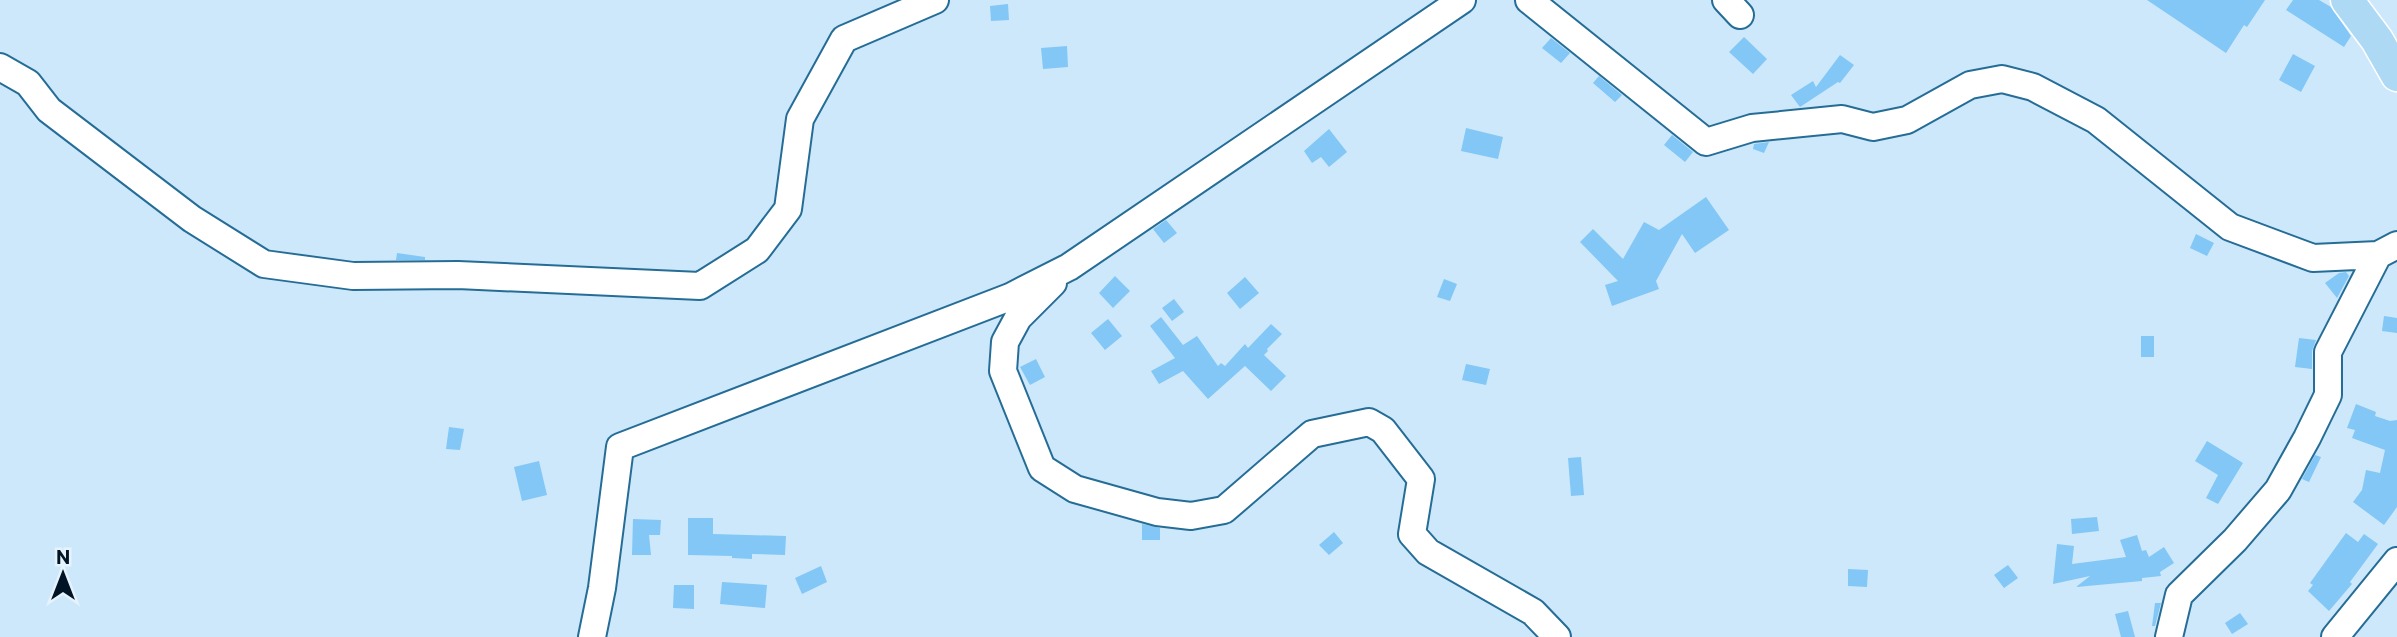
<svg xmlns="http://www.w3.org/2000/svg" width="2397" height="637" font-family="Commissioner,sans-serif">
<style>
.building{fill:#82c7f5}
.lines{fill:none;stroke-linecap:round;stroke-linejoin:round}
.minor-casing{stroke:#256d96;stroke-width:30}
.major-casing{stroke:#fff;stroke-width:35}
.minor{stroke:#fff;stroke-width:26}
.major{stroke:#add9f5;stroke-width:32}
</style>
<rect width="100%" height="100%" fill="#cde8fb"/>
<!-- building -->
<path class="building" d="M2147 0H2265L2247 27 2244 25 2226 53Z
M2293 0H2319L2331 7 2351 36 2344 47 2286 10Z
M1008 4 1009 20 991 21 990 6Z
M1744 37 1767 59 1753 74 1729 52Z
M1551 38 1570 53 1561 63 1542 48Z
M1067 46 1068 67 1043 69 1041 48Z
M2293 54 2315 66 2301 92 2279 80Z
M1840 55 1854 65 1840 83 1838 82 1800 107 1791 95 1813 81 1816 87Z
M1599 76 1622 95 1615 102 1593 83Z
M1466 128 1503 137 1498 159 1461 151Z
M1329 129 1347 152 1329 167 1321 157 1312 163 1304 151Z
M1672 135 1693 152 1685 162 1664 145Z
M1769 142 1764 153 1753 149 1754 144Z
M1706 197 1729 230 1695 253 1682 234 1656 281 1659 289 1612 306 1605 285 1618 281 1580 242 1593 229 1623 259 1644 222 1659 230Z
M1166 220 1177 233 1164 243 1153 229Z
M2196 234 2214 243 2207 256 2190 248Z
M397 253 425 257V260H396Z
M2346 272 2349 276 2337 298 2325 283 2339 273Z
M1115 276 1130 291 1113 308 1099 293Z
M1245 277 1259 293 1240 309 1227 293Z
M1444 279 1457 284 1450 301 1437 297Z
M1174 299 1184 312 1172 321 1162 308Z
M2384 316 2397 318V333L2382 331Z
M1161 317 1183 345 1197 336 1218 366 1221 363 1225 366 1245 344 1248 348 1271 324 1282 334 1267 349 1268 351 1264 355 1286 376 1271 391 1245 366 1208 399 1183 371 1159 384 1151 371 1175 358 1150 326Z
M1108 319 1122 336 1105 350 1091 333Z
M2141 336H2154V357H2141Z
M2299 338 2316 340 2312 351V369L2295 367Z
M1036 359 1045 377 1030 385 1020 367Z
M1466 364 1490 369 1486 385 1462 380Z
M2356 404 2376 412 2375 416 2390 421 2397 420V507L2384 525 2353 502 2362 490 2366 470 2380 473 2385 450 2352 438 2355 430 2347 428Z
M449 427 464 429 460 450 446 449Z
M2207 441 2243 463 2218 504 2206 498 2218 475 2195 461Z
M2315 455 2321 457 2309 482 2302 479Z
M1581 457 1584 495 1571 496 1568 458Z
M539 461 547 495 522 501 514 467Z
M2097 517 2099 531 2072 534 2071 519Z
M688 518H713V534L786 536 785 555 752 554V559L732 558V556L688 555Z
M633 519 661 520 660 535H649L651 555H632Z
M1142 524 1160 528V540H1142Z
M1334 532 1343 543 1329 555 1319 545Z
M2346 533 2358 542 2364 534 2378 544 2350 582 2352 584 2329 611 2308 591 2313 585 2310 583Z
M2137 535 2142 551 2146 550 2149 557 2164 547 2174 563 2160 572 2161 576 2142 578V581L2076 587 2090 576 2053 584 2057 544 2074 546 2072 564 2126 557 2120 540Z
M2008 565 2018 578 2004 588 1994 575Z
M821 566 827 582 802 594 795 578Z
M1848 569 1868 570 1867 587 1848 586Z
M722 582 767 585 765 608 720 604Z
M674 585H694V609L673 608Z
M2155 603H2161L2155 626H2152Z
M2128 611 2135 637H2121L2115 614Z
M2240 613 2248 624 2232 634 2225 623Z"/>
<g class="lines">
<defs>
<path id="minor" d="M1529 0 1706 142 1752 128 1842 119 1873 127 1907 120 1970 85 2002 79 2033 87 2096 120 2230 227 2313 258 2378 255 2397 245
M1726 0 1740 15
M0 67 28 83 49 110 192 219 264 264 353 276 458 275 700 286 757 250 788 209 800 119 844 39 935 0
M1053 283 1018 318 1005 342 1003 371 1042 468 1075 489 1157 512 1191 516 1224 510 1312 434 1369 422 1383 430 1421 479 1412 534 1428 552 1533 612 1557 637
M592 637 602 588 620 447 1010 297 1069 267 1462 0
M2169 637 2179 595 2235 540 2278 490 2307 438 2328 395V352L2378 255
M2335 637 2397 561"/>
<path id="major" d="M2347 0 2377 40 2397 75"/>
</defs>
<!-- minor casing -->
<use href="#minor" class="minor-casing"/>
<!-- major casing -->
<use href="#major" class="major-casing"/>
<!-- minor -->
<use href="#minor" class="minor"/>
<!-- major -->
<use href="#major" class="major"/>
</g>
<!-- north arrow -->
<g transform="translate(63 574)" stroke="#e6f3fd" stroke-width="5" paint-order="stroke">
<path d="M0-5L12 26L0 18L-12 26Z" fill="#001425"/>
<text y="-10" font-size="19" font-weight="bold" text-anchor="middle" fill="#001425">N</text>
</g>
</svg>
